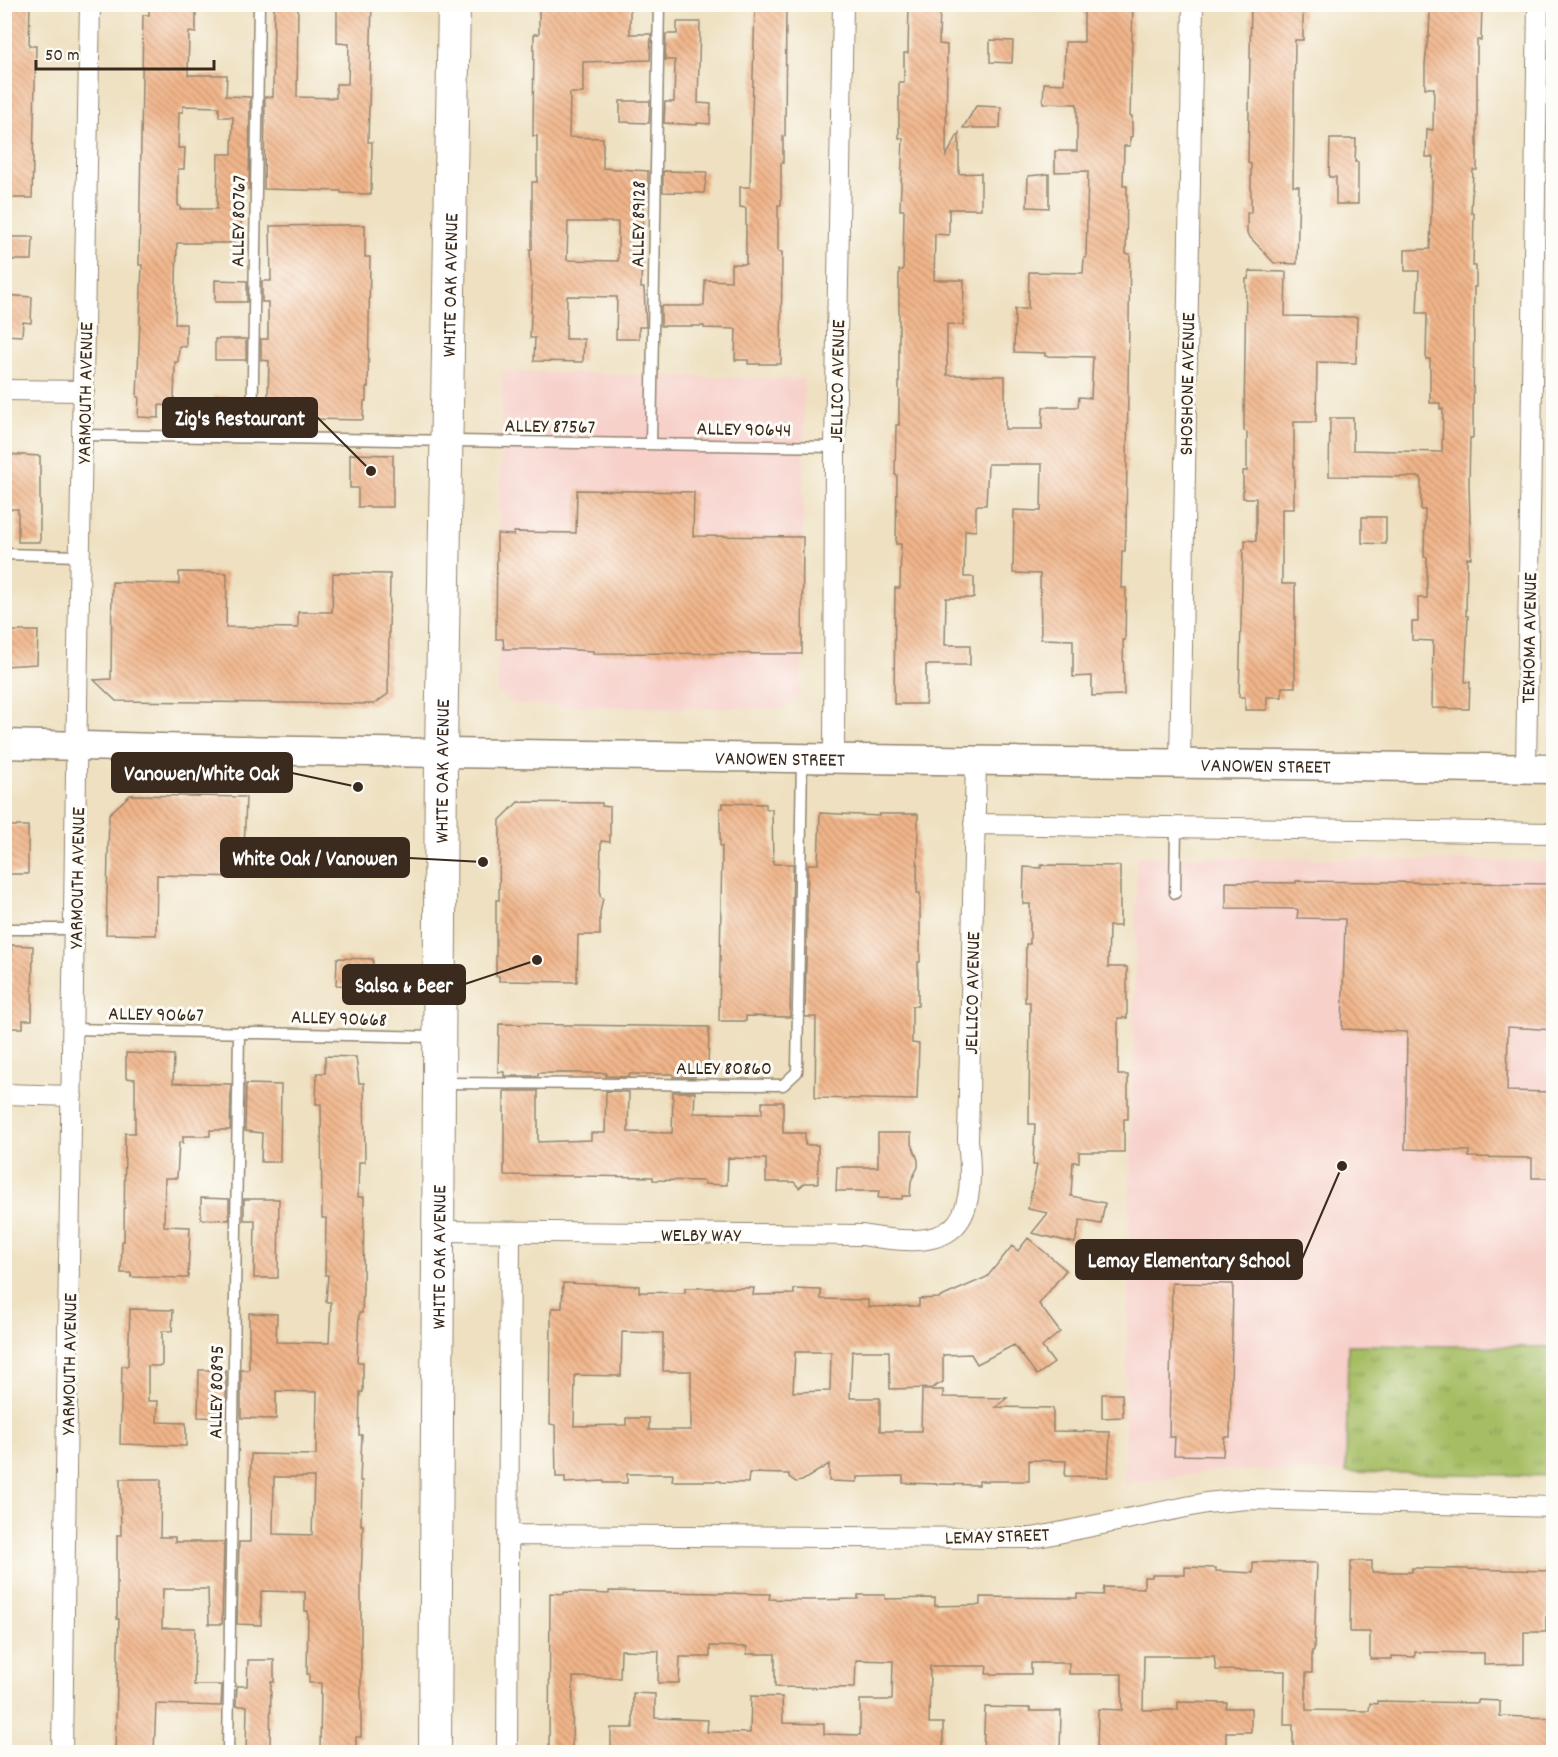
<svg xmlns="http://www.w3.org/2000/svg" width="1558" height="1757" font-family="Dekko,sans-serif">
<style>
.built{fill:#f7d0ca}
.grass{fill:url(#grass-tufts);stroke:#707441;stroke-width:1.5}
.building{fill:url(#building-back-hatch);fill-rule:evenodd}
.lines{fill:none;stroke-linecap:round;stroke-linejoin:round}
.lane-casing{stroke:#94856f;stroke-width:13}
.street-casing{stroke:#94856f;stroke-width:22}
.secondary-casing{stroke:#94856f;stroke-width:31}
.primary-casing{stroke:#94856f;stroke-width:34}
.lane{stroke:#fff;stroke-width:10}
.street{stroke:#fff;stroke-width:20}
.secondary{stroke:#fff;stroke-width:28}
.primary{stroke:#fff;stroke-width:32}
.labels{text-anchor:middle;stroke-width:6;stroke-linejoin:round;paint-order:stroke}
.street-label{font-size:20px;fill:#3b2a1e;stroke:#fdfcf7}
.leader{fill:none;stroke:#3b2a1e;stroke-width:2}
.callout-dot{fill:#3b2a1e;stroke:#fdfcf7;stroke-width:2}
.callout{fill:#3b2a1e;stroke:#3b2a1e;stroke-width:2}
.callout-label{font-size:21px;text-anchor:middle;font-weight:bold;fill:#fff}
</style>
<defs>
<pattern id="grass-tufts" width="24" height="20" patternUnits="userSpaceOnUse" patternTransform="scale(1.5)"><rect width="24" height="20" fill="#a6be64"/><path d="M3 7l-1-3M5 7V3M7 7l1-3M15 17l-1-3M17 17v-4M19 17l1-3" fill="none" stroke="#889b52"/></pattern>
<pattern id="building-back-hatch" width="6" height="6" patternUnits="userSpaceOnUse" patternTransform="scale(1.5)"><rect width="6" height="6" fill="#f1b58a"/><path d="M-1 5l2 2M0 0l6 6M5-1l2 2" fill="none" stroke="#c49370"/></pattern>
</defs>
<rect width="100%" height="100%" fill="#fdfcf7"/>
<filter id="ink" filterUnits="userSpaceOnUse"><feTurbulence type="fractalNoise" baseFrequency=".0167" numOctaves="2"/><feDisplacementMap in="SourceGraphic" scale="12" xChannelSelector="R" yChannelSelector="G"/><feConvolveMatrix kernelMatrix="1 2 1 2 8 2 1 2 1" color-interpolation-filters="sRGB"/></filter>
<filter id="wash" filterUnits="userSpaceOnUse"><feTurbulence type="fractalNoise" baseFrequency=".008" numOctaves="4" result="noise"/><feDisplacementMap in="SourceGraphic" scale="24" xChannelSelector="R" yChannelSelector="G"/><feGaussianBlur stdDeviation="1.35" result="paint"/><feColorMatrix in="noise" values="0 0 0 0 0 0 0 0 0 0 0 0 0 0 0 0 0 1.4 0 .05"/><feComposite in="paint" operator="in"/></filter>
<g filter="url(#wash)">
<rect width="100%" height="100%" fill="#eee0c0"/>
<!-- built -->
<path class="built" d="M502 371 804 379 802 654 800 695 782 709 515 705 497 692Z
M1137 856 1553 862V1476L1223 1470 1124 1485Z"/>
<!-- grass -->
<path class="grass" d="M1348 1345 1553 1347V1476L1346 1472Z"/>
<g id="blocks">
<!-- building -->
<path class="building" d="M4 4H30L29 46H36L32 198H4Z
M149 4H196V33L189 32 188 75H227L226 96 250 97 249 189 241 188V243H177L175 324H186V347L179 346 178 362H175L174 406 159 405V418L138 417 139 397H137L142 265H139L143 15H149ZM183 106 219 107V117H233L232 154H218L217 209H180V206H178V169H184L185 148H178L179 112H183Z
M274 4H298L297 97 336 98V84H348L349 44 337 43V4H372L368 142H372L371 194 341 193V191L264 189 265 97H273Z
M539 4H630V34H651L650 60 583 62V93H570L569 137 603 138V168L648 171V192H643V204L641 288H644L646 327H639V339H616L617 297 567 296 566 339H584L583 362 534 361 535 338H530L532 294 530 249H532V182H537V136H533L534 34H539ZM568 222H618V261L567 260Z
M755 4H786L785 136H783V163H781V205H778V252H782L781 364H748V360H735L736 329 704 328V326H661V306H704L705 280 731 281V264H746V208L740 207V187H750Z
M909 4H940L939 44 947 45 946 156 959 133V174L981 173V209H949V235L935 234 934 280H964L963 325 947 324V375L1005 376V429H1042L1043 407H1078L1079 397 1091 398 1093 357 1045 356V353L1014 352 1015 309H1028L1029 272 1083 273 1084 258H1086L1088 171 1055 172V151H1077V104L1043 103 1044 83 1064 84 1065 42H1084V4H1133L1130 116H1132V137H1130V146H1124L1123 186H1127L1126 254H1130L1126 526 1125 551H1122L1121 588H1126L1125 640H1123L1124 695 1092 696V676L1073 677V640L1041 639 1040 574 1013 573 1014 510 1041 511 1042 464H988L986 505H978L976 507V531L965 530 964 577H974V598H946L945 645H970V665H926V704H894L895 588H900L901 544H896L897 475H895L896 425H899V270H903L904 210H900L903 138H899V82H904V53H908Z
M1251 4H1303V40H1295L1293 186H1299L1297 264 1274 263 1247 234V213H1251V164L1248 163Z
M1442 4H1482L1481 40H1477V170H1473L1471 213H1474L1473 266H1476V287H1474L1473 438H1470L1469 483 1471 558H1467L1466 616H1468L1465 682H1470L1469 709 1432 708 1433 641 1412 640V622H1418V598H1427V557H1424L1425 510H1421V477L1329 476 1330 418H1353V450L1442 452 1443 409H1440V403H1430V359H1426L1427 313H1417L1419 271H1405V250L1430 249 1433 157H1426L1427 129 1433 130 1434 88H1425V64L1428 37H1429L1430 10 1431 8H1442Z
M677 22H700L698 103 711 104 710 124 697 123V125L664 123 665 102H674L675 60H665L666 34H677Z
M990 40 1013 41 1012 63 990 62Z
M620 101H650L649 123 620 122Z
M976 106 1001 107 1000 128H963Z
M1330 139H1356L1355 162H1358V204H1336V177H1329Z
M663 171 707 172 704 193 663 192Z
M1049 174V208L1027 207 1028 176Z
M340 225H365V257H370L368 387H366V401H364L363 420 260 418V397H268L269 361 261 360V339H268V302H262V281H271L270 226Z
M4 237H33L32 260H4Z
M1249 271 1286 272 1285 316 1357 317 1356 363 1317 362 1316 422H1294V509H1282V584H1295V687H1282V697H1267V710H1245V697H1239L1243 549H1245V540L1256 541V498H1243V471H1247V432L1244 431V420L1246 279H1248Z
M215 280 247 281V302H215Z
M4 295 32 297 31 323 23 322 22 336 4 335Z
M215 339H246V360H215Z
M214 396 245 397V418H214Z
M4 454 40 456V542H18V509H6Z
M350 454 393 455V507H358V488H350Z
M577 490 694 492 693 536 803 537 802 654 593 653V651L559 649H504L503 639H496L497 534 514 535V532L576 533Z
M1362 517H1386V544L1362 543Z
M179 572 227 573 226 627 298 628V612H332L333 573 390 574 388 694 374 704 116 701 94 680 111 679 112 582 179 584Z
M4 631H38L37 664 4 666Z
M130 795 246 797 243 877 157 875 156 935 106 934 109 814Z
M518 802 602 803V806L610 807V842L601 841 600 896 603 898 600 913V935H578L577 982 499 981V976H496V900H499L500 820Z
M723 803 766 804V809H772L773 864H793L790 1017 746 1016V1021H719L722 846H720V808H723Z
M820 813 879 816V814H918L917 893H920V962H918V1006H912V1043L919 1044 917 1100 815 1098 816 1017H805L808 864H818Z
M4 826H28V874H4Z
M1041 865 1120 866V926H1109L1108 967H1127V1018H1118V1075H1128V1119H1124V1152H1079V1162H1073L1071 1196 1105 1203 1101 1224 1080 1220 1075 1243 1032 1233 1048 1213 1028 1209 1037 1165H1033L1035 1124H1029L1030 1002H1025L1026 944H1030V904H1023L1024 867 1041 868Z
M1296 881 1554 884V1030L1508 1027 1507 1091 1554 1092V1178H1532V1158L1469 1157V1151L1405 1149 1407 1032 1342 1029 1345 919 1297 918 1298 910 1296 909 1226 908V882L1296 883Z
M11 945 33 946 32 1020H23V1028H4V988H11Z
M337 958 373 959 372 986 336 985Z
M499 1024 709 1027 708 1072 704 1071V1074H695V1077H673V1074H629V1077L606 1076V1073H538V1076H504V1072H498Z
M126 1053 174 1055 173 1083 231 1084 230 1130H210V1136H183V1143L179 1142 177 1178H165L164 1226 190 1227 188 1278 131 1277V1273H121L122 1241H124L125 1133H135V1079L126 1078Z
M325 1056 356 1057 359 1083H364L365 1162H359L358 1197H364L363 1287 362 1313H359L357 1362H363V1392H360L359 1435H362L360 1481H362L361 1525H363L361 1582V1737H356V1752H320L321 1683H309V1674H307L308 1611H305V1592L261 1591V1625L237 1624 239 1542H250L251 1454 316 1455 317 1392 276 1391V1419L241 1418V1370H249V1313L277 1314 276 1342 329 1343 331 1302H326L328 1275H325L326 1218H322L321 1104H316L317 1073H325ZM274 1477H314L312 1535 273 1534Z
M246 1084 281 1085 280 1162H261L262 1133 245 1131Z
M504 1091H538V1142L591 1140V1133H605L606 1091 629 1092 628 1132 672 1133 673 1092H695L694 1113 762 1114V1102H783V1133H805V1145H818V1183H805L799 1188 794 1182H766V1159L728 1158 727 1185 704 1184V1181L653 1180V1177L504 1175Z
M878 1133H911V1141L918 1160V1167L911 1181 910 1196H902V1199L878 1198 879 1191H836L837 1167H878Z
M201 1198 229 1199V1220L201 1219Z
M244 1199H279L278 1278H254L255 1220H244Z
M1028 1238 1066 1270 1039 1304 1060 1332 1042 1347 1054 1363 1037 1375 1014 1345 977 1364 971 1354 943 1355V1382L932 1388 890 1389 889 1351H852L850 1398H880V1431H921L922 1390H943V1397L1007 1398 996 1407 1053 1408V1431L1110 1432 1108 1477 1065 1476 1066 1461 1029 1460V1481H979V1485L903 1483V1476L857 1477V1482L829 1481V1464L802 1481 796 1482 789 1477V1474L749 1473 748 1483 721 1482V1481H672L673 1474H627V1483H604V1481L565 1483V1477H556L555 1425 550 1424 551 1313 552 1308H562L563 1283 639 1286V1292L685 1293V1288H754L753 1295 794 1294V1289L821 1290V1299L868 1300V1307L919 1306V1299L939 1298 987 1277 1012 1246 1018 1251ZM622 1332 663 1333V1371H691V1430H649V1418H626V1425L574 1426 575 1375 621 1376ZM795 1352H831L830 1391 793 1392Z
M1172 1283 1233 1284 1230 1437H1224L1223 1456 1174 1455 1175 1437H1169Z
M130 1309 173 1310 172 1331H162V1366H148V1401H158L157 1422 186 1423V1446L120 1444 122 1366H128Z
M199 1370H226V1418L198 1417Z
M1102 1394H1122L1123 1417 1102 1418Z
M120 1479H161L160 1537H175V1542H224L222 1624H209L208 1589H163L162 1628H195L194 1685H222L221 1706 156 1704 154 1752H115L119 1619H117V1535H121Z
M1351 1561H1372V1572H1412V1568H1415L1553 1571 1552 1617H1546V1632H1524V1664L1484 1665V1653L1415 1652V1657L1392 1656V1659H1370V1632H1350Z
M1253 1562 1317 1563 1314 1651H1312V1673H1306V1710L1369 1711 1370 1703 1377 1704V1701L1478 1703V1700L1500 1701V1716L1553 1718 1552 1752H1293V1725H1284L1285 1671 1216 1670 1214 1656H1144L1143 1710H1178V1702L1227 1703 1226 1708H1251V1732H1226V1752H1097L1098 1709 1122 1710V1674H1069V1663H1031V1674H986L987 1666H930L929 1723H943V1752H611V1728H633V1693L655 1694V1718L708 1720 707 1732 750 1733 751 1696 782 1697 783 1723 824 1724V1734L860 1735V1700H892L893 1661 856 1660 855 1688 775 1687V1654H747V1647L710 1646V1657H680L679 1683H658L659 1651 621 1650 620 1678 573 1677 572 1752H549L550 1593 564 1594V1592L609 1594V1591L770 1594 769 1599 809 1600 858 1599V1595H885V1599L935 1598V1606L980 1605V1597L1077 1598V1594L1103 1595 1104 1587 1144 1588V1577H1152V1575H1185V1567L1216 1568V1571L1253 1573Z
M248 1660H274V1682H271L270 1752H246L247 1706H236L237 1686H247Z
M985 1707 1030 1708V1711H1061L1060 1752H983Z"/>
</g>
</g>
<g filter="url(#ink)">
<use href="#blocks" fill-opacity="0" stroke="#94856f" stroke-width="1.5"/>
<g class="lines">
<defs>
<path id="lane" d="M83 435 835 447
M252 438 259 4
M651 444 659 4
M4 554 80 556
M1175 893 1176 827
M4 929H75
M73 1029 436 1037
M442 1083 783 1085 797 1072 802 758
M228 1752 239 1032"/>
<path id="street" d="M4 390 84 391
M834 758 835 447 843 4
M1180 763 1193 4
M1526 768 1538 4
M974 824 1554 833
M4 1094 72 1096
M438 1231 862 1235C951 1251 978 1233 968 1140L976 760
M508 1535 1008 1538H1033L1206 1503 1247 1499 1554 1507
M62 1752 77 703 90 4
M507 1752 510 1232"/>
<g id="secondary">
<path id="s1" d="M4 744 238 750 1554 769"/>
</g>
<g id="primary">
<path id="s2" d="M435 1752 441 753 454 4"/>
</g>
</defs>
<!-- lane casing -->
<use href="#lane" class="lane-casing"/>
<!-- street casing -->
<use href="#street" class="street-casing"/>
<!-- secondary casing -->
<use href="#secondary" class="secondary-casing"/>
<!-- primary casing -->
<use href="#primary" class="primary-casing"/>
<!-- lane -->
<use href="#lane" class="lane"/>
<!-- street -->
<use href="#street" class="street"/>
<!-- secondary -->
<use href="#secondary" class="secondary"/>
<!-- primary -->
<use href="#primary" class="primary"/>
</g>
</g>
<g class="labels">
<!-- street labels -->
<g class="street-label">
<text transform="translate(237 221) rotate(-89)" y="7">ALLEY 80767</text>
<text transform="translate(637 224) rotate(-89)" y="7">ALLEY 89128</text>
<text dy="7" stroke="none"><textPath href="#s2" startOffset="1467">WHITE OAK AVENUE</textPath></text>
<text transform="translate(836 381) rotate(-89)" y="7">JELLICO AVENUE</text>
<text transform="translate(1186 384) rotate(-89)" y="7">SHOSHONE AVENUE</text>
<text transform="translate(84 393) rotate(-89)" y="7">YARMOUTH AVENUE</text>
<text transform="translate(550 425) rotate(1)" y="7">ALLEY 87567</text>
<text transform="translate(744 428) rotate(1)" y="7">ALLEY 90644</text>
<text transform="translate(1528 638) rotate(-89)" y="7">TEXHOMA AVENUE</text>
<text dy="7" stroke="none"><textPath href="#s1" startOffset="776">VANOWEN STREET</textPath></text>
<text dy="7" stroke="none"><textPath href="#s1" startOffset="1262">VANOWEN STREET</textPath></text>
<text dy="7" stroke="none"><textPath href="#s2" startOffset="981">WHITE OAK AVENUE</textPath></text>
<text transform="translate(76 878) rotate(-89)" y="7">YARMOUTH AVENUE</text>
<text transform="translate(971 993) rotate(-89)" y="7">JELLICO AVENUE</text>
<text transform="translate(156 1013) rotate(1)" y="7">ALLEY 90667</text>
<text transform="translate(339 1017) rotate(2)" y="7">ALLEY 90668</text>
<text x="724" y="1074">ALLEY 80860</text>
<text x="701" y="1241">WELBY WAY</text>
<text dy="7" stroke="none"><textPath href="#s2" startOffset="495">WHITE OAK AVENUE</textPath></text>
<text transform="translate(68 1364) rotate(-89)" y="7">YARMOUTH AVENUE</text>
<text transform="translate(215 1392) rotate(-89)" y="7">ALLEY 80895</text>
<text transform="translate(997 1535) rotate(-2)" y="7">LEMAY STREET</text>
</g>
</g>
<!-- callouts -->
<path class="leader" d="M371 471L317 417M358 787L292 773M483 862L409 858M537 960L465 984M1342 1166L1302 1259"/>
<g class="callout-dot">
<circle cx="371" cy="471" r="6"/>
<circle cx="358" cy="787" r="6"/>
<circle cx="483" cy="862" r="6"/>
<circle cx="537" cy="960" r="6"/>
<circle cx="1342" cy="1166" r="6"/>
</g>
<g class="callout">
<rect x="163" y="398" width="154" height="39" rx="6"/>
<rect x="112" y="753" width="180" height="39" rx="6"/>
<rect x="221" y="838" width="188" height="39" rx="6"/>
<rect x="343" y="965" width="122" height="39" rx="6"/>
<rect x="1076" y="1240" width="226" height="39" rx="6"/>
</g>
<g class="callout-label">
<text x="240" y="425">Zig's Restaurant</text>
<text x="202" y="780">Vanowen/White Oak</text>
<text x="315" y="865">White Oak / Vanowen</text>
<text x="404" y="992">Salsa &amp; Beer</text>
<text x="1189" y="1267">Lemay Elementary School</text>
</g>
<!-- margin -->
<rect width="1558" height="1757" fill="none" stroke="#fdfcf7" stroke-width="24"/>
<!-- scale -->
<path d="M36 60v9h178v-9" fill="none" stroke="#3b2a1e" stroke-width="3"/>
<text x="45" y="60" font-size="18" fill="#3b2a1e" stroke="#fdfcf7" stroke-width="4.5" paint-order="stroke">50 m</text>
</svg>
